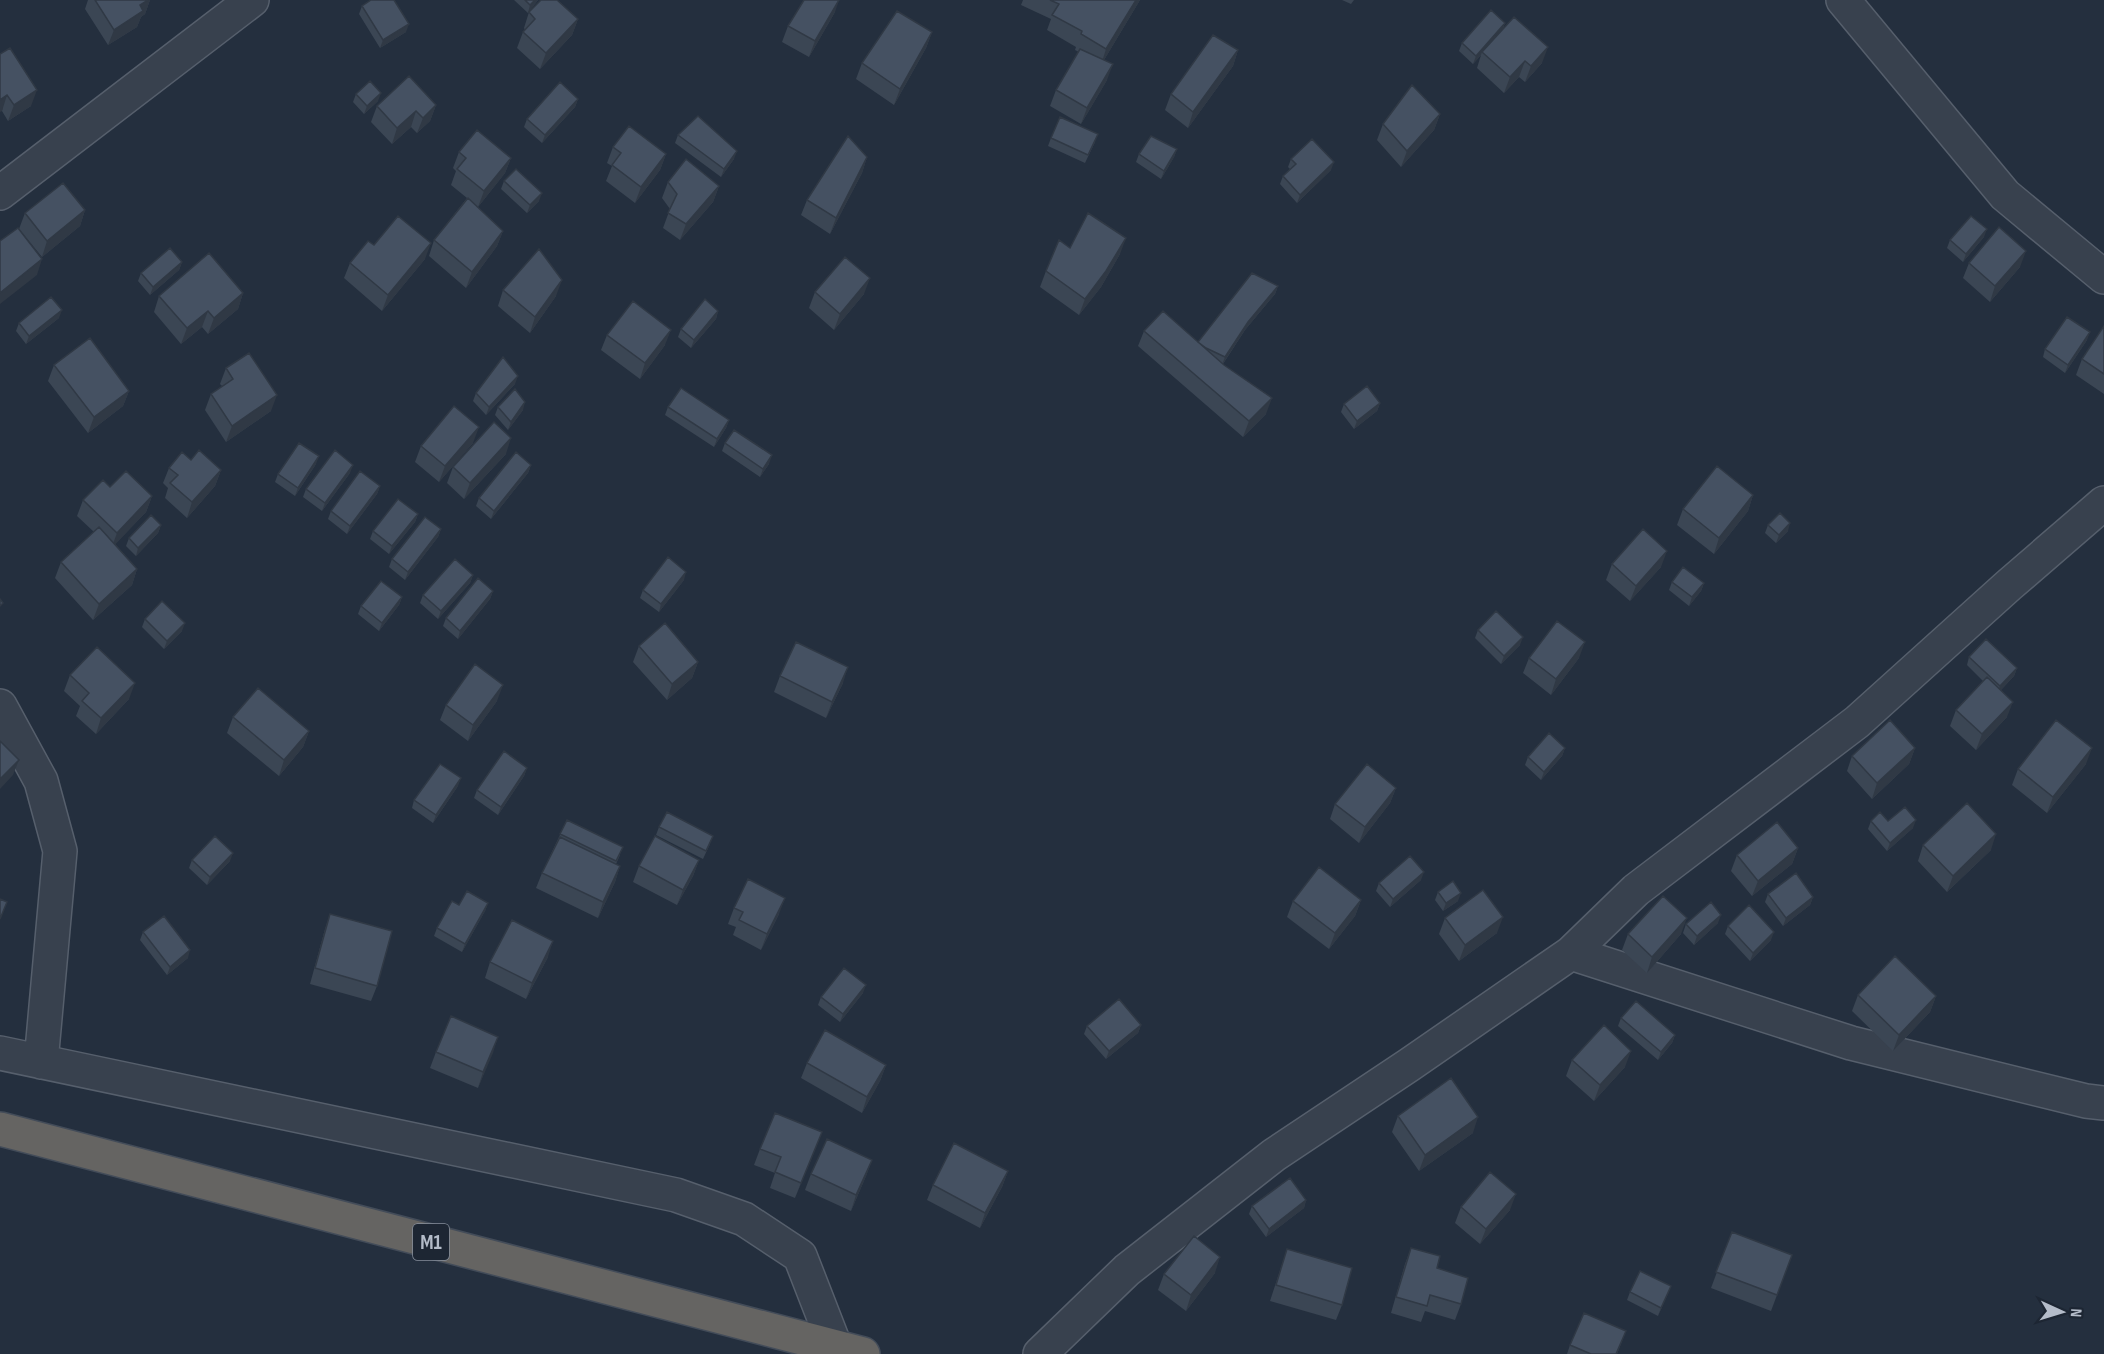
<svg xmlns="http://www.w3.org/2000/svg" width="2104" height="1354" font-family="'Sofia Sans Condensed',sans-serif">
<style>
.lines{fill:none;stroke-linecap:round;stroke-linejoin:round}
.minor-casing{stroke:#565f6c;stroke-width:36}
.trunk-casing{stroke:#434c59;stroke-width:36}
.minor{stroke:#38414e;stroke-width:33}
.trunk{stroke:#656462;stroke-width:33}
.wall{fill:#3b4654}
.shaded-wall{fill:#303945}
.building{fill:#455162;stroke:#303945;stroke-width:1.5}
.labels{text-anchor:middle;stroke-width:4.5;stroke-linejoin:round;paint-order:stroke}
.shield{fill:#1d2633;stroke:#878f9c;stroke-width:1.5}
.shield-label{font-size:21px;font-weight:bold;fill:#b4bcc9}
</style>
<rect width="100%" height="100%" fill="#242f3e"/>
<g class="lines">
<defs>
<path id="minor" d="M1843 0 2005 195 2104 277
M0 193 252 0
M0 706 41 781 60 851 41 1062
M1571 953 1851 1043 2086 1101 2104 1103
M0 1053 676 1195 744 1219 800 1256 835 1346
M1040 1354 1127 1270 1274 1155 1409 1065 1571 953 1636 890 1857 722 2009 585 2104 503"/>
<path id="trunk" d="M0 1129 863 1354"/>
</defs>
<!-- minor casing -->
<use href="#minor" class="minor-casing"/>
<!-- trunk casing -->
<use href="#trunk" class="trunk-casing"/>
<!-- minor -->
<use href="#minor" class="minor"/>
<!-- trunk -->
<use href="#trunk" class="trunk"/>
</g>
<!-- wall -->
<path class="wall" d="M88 0H150L145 14 141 17 137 27 108 45 85 9Z
M514 0H538L528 13Z
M1023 0H1140L1104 60 1107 80 1081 124 1050 106 1056 90 1079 52 1075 50 1076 47 1047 30 1051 19 1021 5Z
M1342 0H1354L1351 4Z
M362 6 406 32 380 48 359 14Z
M529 12 578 19 572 35 540 69 517 48 523 32 525 30 524 28Z
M835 12 809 57 782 42 788 26Z
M1505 23 1503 29 1542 63 1525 82 1519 77 1504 93 1477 68 1481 55 1473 64 1459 51 1462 43Z
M932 32 926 48 894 105 856 79 862 63Z
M10 48 31 106 8 121 2 111Z
M1238 50 1233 66 1188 128 1165 110 1171 94Z
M356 94 378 101 364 114 353 102Z
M578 99 575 107 542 143 524 127 527 119Z
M436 105 430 121 417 133 411 127 392 144 371 122 377 106Z
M1440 114 1434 130 1401 167 1377 140 1383 124Z
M678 135 734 159 721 177 675 143Z
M1051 138 1095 142 1085 163 1048 146Z
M613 147 666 154 660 170 635 203 606 181 612 166 607 163Z
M1177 149 1174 157 1161 179 1136 162 1139 154Z
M459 152 511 158 505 173 478 207 503 231 497 246 466 288 429 256 434 240 467 198 451 185 456 171 453 168Z
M867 157 862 173 830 234 801 215 807 200Z
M1291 159 1331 170 1297 203 1280 184 1283 176 1290 169 1288 167Z
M504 181 539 201 527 213 501 189Z
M668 182 719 186 713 202 680 240 663 228 670 209 662 198Z
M85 210 80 226 42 257 19 229 25 213Z
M1984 237 1963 262 1947 248 1950 240Z
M374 245 425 259 382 311 344 278 350 263Z
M1070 248 1120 254 1101 287 1079 315 1040 287 1046 271Z
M182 262 179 270 150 295 138 281 141 273Z
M1969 263 2020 267 1990 302 1963 278Z
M1278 286 1275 294 1245 330 1223 364 1266 414 1243 437 1138 346 1144 331 1198 342Z
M503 290 556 296 530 333 498 306Z
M815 292 864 294 834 330 809 308Z
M243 293 238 309 208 334 202 327 181 344 154 312 159 296Z
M718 311 716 319 691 348 678 337 681 329Z
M59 318 26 344 16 331 19 323Z
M2104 326V394L2076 375 2082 359Z
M607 335 665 345 640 379 601 350Z
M2087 340 2065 373 2043 357 2045 349Z
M54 365 129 391 123 406 88 433 48 381Z
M226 368 271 411 226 442 205 410 211 394 222 386 220 384Z
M515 384 486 415 473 401 476 393Z
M1380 403 1377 411 1354 429 1341 412 1344 404Z
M498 407 523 410 508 430 495 415Z
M668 407 729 420 726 428 714 447 665 415Z
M473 443 439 482 415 462 421 446Z
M725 443 769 464 760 477 722 451Z
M506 454 464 499 447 483 453 467Z
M191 460 221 470 215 486 187 518 165 498 168 488 163 483 169 468Z
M316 464 295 496 275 482 278 474Z
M531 465 528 473 491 519 476 506 479 498Z
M350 473 322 511 303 497 306 489Z
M380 486 377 494 347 534 328 519 331 511Z
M110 487 152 496 146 512 115 544 137 569 132 585 93 620 55 578 61 562 94 532 77 516 83 500Z
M1753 495 1748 511 1714 554 1677 525 1683 509Z
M418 514 415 522 389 554 370 539 373 531Z
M161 525 158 533 136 556 126 546 129 538Z
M1768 525 1788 531 1776 543 1765 533Z
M441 529 438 537 405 580 389 567 392 559Z
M1612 564 1661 567 1630 601 1606 580Z
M473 575 470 583 438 619 420 603 423 595Z
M684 580 659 612 640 598 643 590Z
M1672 582 1704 583 1701 591 1689 606 1669 590Z
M493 591 490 599 458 639 443 626 446 618Z
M402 597 399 605 379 631 358 614 361 606Z
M145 619 182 631 164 649 142 627Z
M1478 630 1520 645 1501 664 1475 638Z
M639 646 698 662 692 678 667 700 633 662Z
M1969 657 2017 668 2014 676 2001 690 2007 717 1976 750 1950 726 1956 710 1983 681 1967 665Z
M1529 658H1579L1551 695 1523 673Z
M70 675 129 699 96 734 76 716 80 706 64 691Z
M780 676 843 683 826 718 774 692Z
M497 701 468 741 440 720 446 705Z
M233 717 309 731 303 747 279 776 227 733Z
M1565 748 1562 756 1541 780 1525 765 1528 757Z
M1915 748 1909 764 1872 799 1847 771 1852 756Z
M2086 764 2047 813 2012 785 2018 769Z
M527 768 524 776 498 815 474 798 477 790Z
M458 786 433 823 412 808 414 800Z
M1396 788 1390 803 1359 843 1330 819 1335 804Z
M567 820 620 855 616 864 620 866 615 882 598 918 536 888 542 873Z
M1871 821H1888L1913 828 1887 851 1868 829Z
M659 827 710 844 703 859 656 835Z
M1923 845 1991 850 1947 892 1918 861Z
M1798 848 1792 864 1752 896 1731 871 1737 855Z
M192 860 230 861 207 885 189 868Z
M699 860 693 876 677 905 633 882 639 866Z
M1421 880 1390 907 1376 891 1379 883Z
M1438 892 1458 901 1443 911 1435 900Z
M1768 894 1813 897 1810 905 1783 926 1765 902Z
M1361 900 1355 916 1329 949 1287 917 1293 901Z
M488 903 485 911 462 952 434 936 437 928 459 905Z
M734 908 779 914 761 950 733 935 736 927 728 924Z
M330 914 377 986 371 1001 310 984 325 929Z
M1445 918 1497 933 1459 961 1439 934Z
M1718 923 1694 945 1683 933 1686 924Z
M1728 926 1771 940 1750 961 1725 934Z
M143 932 188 958 167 975 140 940Z
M1628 934H1681L1647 973 1622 950Z
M548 957 526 999 485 978 490 962Z
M863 993 840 1022 818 1005 821 997Z
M1858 995 1936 996 1930 1012 1893 1051 1852 1011Z
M1621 1018 1675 1035 1672 1043 1658 1060 1618 1026Z
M1141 1025 1138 1033 1106 1059 1084 1034 1087 1026Z
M498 1037 478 1088 430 1068 436 1052Z
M1572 1060 1625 1067 1594 1101 1566 1076Z
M807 1063 886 1065 880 1081 862 1113 801 1078Z
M1398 1116 1473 1133 1419 1171 1392 1132Z
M822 1132 795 1198 770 1188 775 1173 754 1165 760 1149Z
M872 1160 866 1176 851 1211 805 1190 811 1174Z
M1008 1171 1002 1187 980 1228 927 1200 933 1185Z
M1306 1200 1304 1208 1266 1237 1249 1214 1252 1206Z
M1461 1207 1510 1210 1480 1244 1455 1223Z
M1732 1232 1792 1255 1771 1311 1711 1288Z
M1411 1248 1437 1268 1461 1304 1455 1320 1425 1311 1421 1322 1391 1313 1405 1264Z
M1287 1249 1342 1305 1336 1320 1270 1301Z
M1215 1273 1186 1311 1158 1290 1164 1274Z
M1671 1286 1658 1316 1627 1300 1630 1292Z
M1626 1331 1617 1354H1567L1570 1345Z"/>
<!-- shaded-wall -->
<path class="shaded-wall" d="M148 0H150L145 14 141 17 137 27 108 45 114 30 140 5Z
M535 0H538L528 13 530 5Z
M839 0 835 12 809 57 815 41Z
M1136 0H1140L1101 65 1106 49Z
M578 19 572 35 540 69 546 53Z
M1505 23 1502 31 1482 52 1481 55 1473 64 1476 56Z
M409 24 406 32 380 48 383 40Z
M932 32 926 48 894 105 900 89Z
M1548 47 1542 63 1525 82 1531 66Z
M1238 50 1233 66 1188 128 1193 112Z
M1525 61 1519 77 1504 93 1510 77Z
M1113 64 1107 80 1081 124 1087 108Z
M37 90 31 106 8 121 14 105Z
M381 93 378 101 364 114 367 106Z
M7 95 2 111 0 112V100Z
M578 99 575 107 542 143 545 135Z
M436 105 430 121 417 133 423 118Z
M416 111 411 127 392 144 397 128Z
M1440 114 1434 130 1401 167 1407 151Z
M1177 149 1174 157 1161 179 1164 171Z
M737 151 734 159 721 177 724 169Z
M666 154 660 170 635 203 641 187Z
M867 157 862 173 830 234 836 218Z
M511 158 505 173 478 207 484 191Z
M1334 162 1331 170 1297 203 1300 195Z
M719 186 713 202 680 240 686 224Z
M542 193 539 201 527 213 530 205Z
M85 210 80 226 42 257 47 241Z
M1987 229 1984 237 1963 262 1966 254Z
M503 231 497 246 466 288 472 272Z
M1126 238 1120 254 1101 287 1079 315 1085 299Z
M431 243 425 259 382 311 388 295Z
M2026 251 2020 267 1990 302 1995 286Z
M42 259 37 275 0 304V293Z
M182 262 179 270 150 295 153 287Z
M870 278 864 294 834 330 840 314Z
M562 280 556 296 530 333 535 317Z
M1278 286 1275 294 1245 330 1222 365 1225 357 1248 322Z
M243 293 238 309 208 334 214 318Z
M62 310 59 318 26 344 29 336Z
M208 311 202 327 181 344 187 328Z
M718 311 716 319 691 348 694 340Z
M671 330 665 345 640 379 645 363Z
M2090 332 2087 340 2065 373 2068 365Z
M518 376 515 384 486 415 489 407Z
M129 391 123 406 88 433 94 417Z
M277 395 271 411 226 442 232 426Z
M1272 398 1266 414 1243 437 1249 421Z
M525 402 523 410 508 430 511 422Z
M1380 403 1377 411 1354 429 1357 421Z
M729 420 726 428 714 447 717 439Z
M479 427 473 443 439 482 445 466Z
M511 438 506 454 464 499 470 483Z
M772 455 769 464 760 477 763 469Z
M319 456 316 464 295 496 298 488Z
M353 465 350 473 322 511 325 503Z
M531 465 528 473 491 519 494 511Z
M221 470 215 486 187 518 192 502Z
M380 486 377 494 347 534 350 526Z
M1753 495 1748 511 1714 554 1719 538Z
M152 496 146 512 111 549 117 533Z
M418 514 415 522 389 554 392 546Z
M1790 523 1788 531 1776 543 1779 535Z
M161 525 158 533 136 556 138 548Z
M441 529 438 537 405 580 408 572Z
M1667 551 1661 567 1630 601 1636 586Z
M137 569 132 585 93 620 99 604Z
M686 572 684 580 659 612 661 604Z
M473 575 470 583 438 619 441 611Z
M1704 583 1701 591 1689 606 1692 597Z
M493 591 490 599 458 639 460 631Z
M402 597 399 605 379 631 382 623Z
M185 623 182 631 164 649 167 641Z
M1523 637 1520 645 1501 664 1504 656Z
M1585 642 1579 658 1551 695 1556 679Z
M698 662 692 678 667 700 672 684Z
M848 667 843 683 826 718 832 702Z
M2017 668 2014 676 1997 694 2000 686Z
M135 683 129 699 96 734 101 718Z
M503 685 497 701 468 741 473 725Z
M2013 702 2007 717 1976 750 1982 734Z
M309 731 303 747 279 776 284 760Z
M1565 748 1562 756 1541 780 1544 772Z
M1915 748 1909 764 1872 799 1877 783Z
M2092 748 2086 764 2047 813 2053 797Z
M19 760 13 775 0 789V779Z
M527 768 524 776 498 815 501 807Z
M461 778 458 786 433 823 436 815Z
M1396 788 1390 803 1359 843 1365 827Z
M1916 820 1913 828 1887 851 1890 843Z
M1996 834 1991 850 1947 892 1953 876Z
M1798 848 1792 864 1752 896 1758 881Z
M233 853 230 861 207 885 210 877Z
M699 860 693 876 677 905 683 890Z
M620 866 615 882 598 918 603 902Z
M1424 872 1421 880 1390 907 1393 899Z
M1461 893 1458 901 1443 911 1446 903Z
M1813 897 1810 905 1783 926 1786 918Z
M785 898 779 914 761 950 767 934Z
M1361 900 1355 916 1329 949 1335 933Z
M488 903 485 911 462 952 465 944Z
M1721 915 1718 923 1694 945 1697 936Z
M1503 917 1497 933 1459 961 1465 945Z
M1687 918 1681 934 1647 973 1652 957Z
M1774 932 1771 940 1750 961 1753 953Z
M553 941 548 957 526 999 532 983Z
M190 950 188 958 167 975 170 967Z
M866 985 863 993 840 1022 843 1014Z
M1936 996 1930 1012 1893 1051 1899 1035Z
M1141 1025 1138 1033 1106 1059 1109 1051Z
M1675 1035 1672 1043 1658 1060 1661 1052Z
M498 1037 493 1053 478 1088 483 1072Z
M1631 1051 1625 1067 1594 1101 1600 1085Z
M886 1065 880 1081 862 1113 867 1097Z
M1478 1117 1473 1133 1419 1171 1425 1155Z
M822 1132 816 1148 795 1198 801 1183Z
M872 1160 866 1176 851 1211 856 1195Z
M1008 1171 1002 1187 980 1228 985 1213Z
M1516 1194 1510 1210 1480 1244 1486 1229Z
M1306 1200 1304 1208 1266 1237 1269 1229Z
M1220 1257 1215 1273 1186 1311 1191 1295Z
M1671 1286 1668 1294 1658 1316 1661 1308Z"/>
<!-- building -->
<path class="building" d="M95 0H148L140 5 143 11 114 30Z
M371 0H394L409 24 383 40 362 6Z
M525 0H535L530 5Z
M541 0H557L578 19 546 53 523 32 535 19 529 12Z
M804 0H839L815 41 788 26Z
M1050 0H1136L1106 49 1081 34 1082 31 1052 15 1059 4Z
M1491 10 1505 23 1476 56 1462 43Z
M897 11 932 32 900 89 862 63Z
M1514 17 1548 47 1531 66 1525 61 1510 77 1482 52Z
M1213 35 1238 50 1193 112 1171 94Z
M10 48 37 90 14 105 7 95 0 100V54Z
M1080 49 1113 64 1087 108 1056 90Z
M409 76 436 105 423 118 416 111 397 128 377 106Z
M370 81 381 93 367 106 356 94Z
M560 82 578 99 545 135 527 119Z
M1412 85 1440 114 1407 151 1383 124Z
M698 116 737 151 724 169 678 135Z
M1060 117 1098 134 1088 155 1051 138Z
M629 126 666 154 641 187 612 165 621 153 613 147Z
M477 130 511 158 484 191 457 169 466 158 459 152Z
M848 136 867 157 836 218 807 200Z
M1151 136 1177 149 1164 171 1139 154Z
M1312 139 1334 162 1300 195 1283 176 1296 164 1291 159Z
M686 159 719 186 686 224 668 213 677 194 668 182Z
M516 169 542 193 530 205 504 181Z
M63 183 85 210 47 241 25 213Z
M468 198 503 231 472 272 434 240Z
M1088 213 1126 238 1106 271 1085 299 1046 271 1059 240 1070 248Z
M398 216 431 243 388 295 350 263 368 241 374 245Z
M1971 216 1987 229 1966 254 1950 240Z
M1999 227 2026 251 1995 286 1969 263Z
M18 228 42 259 0 293V241Z
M170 248 182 262 153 287 141 273Z
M539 249 562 280 535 317 503 290Z
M209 253 243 293 214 318 208 311 187 328 159 296Z
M845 257 870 278 840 314 815 292Z
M1252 273 1278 286 1248 322 1225 357 1206 348 1198 342Z
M51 297 62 310 29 336 19 323Z
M705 299 718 311 694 340 681 329Z
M633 301 671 330 645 363 607 335Z
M1163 311 1224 365 1272 398 1249 421 1144 331Z
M2067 317 2090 332 2068 365 2045 349Z
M2104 326V374L2082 359Z
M90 338 129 391 94 417 54 365Z
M249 353 277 395 232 426 211 394 233 379 226 368Z
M503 357 518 376 489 407 476 393Z
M1367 386 1380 403 1357 421 1344 404Z
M681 388 729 420 717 439 668 407Z
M515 389 525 402 511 422 498 407Z
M454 406 479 427 445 466 421 446Z
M494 422 511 438 470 483 453 467Z
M734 430 772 455 763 469 725 443Z
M299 443 319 456 298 488 278 474Z
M199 450 221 470 192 502 170 483 178 475 169 468 182 452 191 460Z
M335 450 353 465 325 503 306 489Z
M516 452 531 465 494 511 479 498Z
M1717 466 1753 495 1719 538 1683 509Z
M126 471 152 496 117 533 83 500 103 480 110 487Z
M360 471 380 486 350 526 331 511Z
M398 499 418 514 392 546 373 531Z
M1780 513 1790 523 1779 535 1768 525Z
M151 515 161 525 138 548 129 538Z
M425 517 441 529 408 572 392 559Z
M99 527 137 569 99 604 61 562Z
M1643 529 1667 551 1636 586 1612 564Z
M668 557 686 572 661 604 643 590Z
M455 559 473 575 441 611 423 595Z
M1683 567 1704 583 1692 597 1672 582Z
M478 578 493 591 460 631 446 618Z
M381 581 402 597 382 623 361 606Z
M0 599 3 603 0 606Z
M162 601 185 623 167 641 145 619Z
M1496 611 1523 637 1504 656 1478 630Z
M1557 621 1585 642 1556 679 1529 658Z
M665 623 698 662 672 684 639 646Z
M1986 639 2017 668 2000 686 1969 657Z
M796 642 848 667 832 702 780 676Z
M97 647 135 683 101 718 82 701 89 693 70 675Z
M475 664 503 685 473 725 446 705Z
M1987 677 2013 702 1982 734 1956 710Z
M258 688 309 731 284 760 233 717Z
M1890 720 1915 748 1877 783 1852 756Z
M2056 720 2092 748 2053 797 2018 769Z
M1549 733 1565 748 1544 772 1528 757Z
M0 741 19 760 0 779Z
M504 751 527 768 501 807 477 790Z
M440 764 461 778 436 815 414 800Z
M1367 764 1396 788 1365 827 1335 804Z
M1967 803 1996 834 1953 876 1923 845Z
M1905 807 1916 820 1890 843 1871 821 1880 812 1888 821Z
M667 812 713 836 706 851 659 827Z
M567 820 623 847 616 861 560 834Z
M1777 822 1798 848 1758 881 1737 855Z
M215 836 233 853 210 877 192 860Z
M655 836 699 860 683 890 639 866Z
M560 837 620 866 603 902 542 873Z
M1410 856 1424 872 1393 899 1379 883Z
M1319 867 1361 900 1335 933 1293 901Z
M1796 873 1813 897 1786 918 1768 894Z
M748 879 785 898 767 934 739 920 743 912 734 908Z
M1453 881 1461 893 1446 903 1438 892Z
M1483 890 1503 917 1465 945 1445 918Z
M467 891 488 903 465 944 437 928 452 901 459 905Z
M1663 896 1687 918 1652 957 1628 934Z
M0 899 7 902 0 919Z
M1711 902 1721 915 1697 936 1686 924Z
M1749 905 1774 932 1753 953 1728 926Z
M330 914 392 931 377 986 315 968Z
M164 916 190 950 170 967 143 932Z
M512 920 553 941 532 983 490 962Z
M1895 956 1936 996 1899 1035 1858 995Z
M844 968 866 985 843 1014 821 997Z
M1119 999 1141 1025 1109 1051 1087 1026Z
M1636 1001 1675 1035 1661 1052 1621 1018Z
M451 1016 498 1037 483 1072 436 1052Z
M1604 1025 1631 1051 1600 1085 1572 1060Z
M825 1030 886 1065 867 1097 807 1063Z
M1451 1078 1478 1117 1425 1155 1398 1116Z
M775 1113 822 1132 801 1183 775 1172 781 1157 760 1149Z
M827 1139 872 1160 856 1195 811 1174Z
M954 1143 1008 1171 985 1213 933 1185Z
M1490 1172 1516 1194 1486 1229 1461 1207Z
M1290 1178 1306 1200 1269 1229 1252 1206Z
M1732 1232 1792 1255 1777 1295 1716 1272Z
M1194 1236 1220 1257 1191 1295 1164 1274Z
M1411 1248 1440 1256 1437 1268 1468 1278 1461 1304 1430 1295 1427 1306 1396 1297Z
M1287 1249 1352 1268 1342 1305 1276 1285Z
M1640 1271 1671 1286 1661 1308 1630 1292Z
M1584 1313 1626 1331 1616 1354H1591L1570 1345Z"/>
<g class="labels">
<!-- shield labels -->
<rect class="shield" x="413" y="1224" width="36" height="36" rx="4.5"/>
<g class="shield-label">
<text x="431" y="1249">M1</text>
</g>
</g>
<!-- north arrow -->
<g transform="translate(2062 1312) rotate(94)" stroke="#1d2633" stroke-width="4.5" paint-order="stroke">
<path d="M0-4.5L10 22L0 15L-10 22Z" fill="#b4bcc9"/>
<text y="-9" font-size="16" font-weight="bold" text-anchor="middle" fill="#b4bcc9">N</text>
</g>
</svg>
